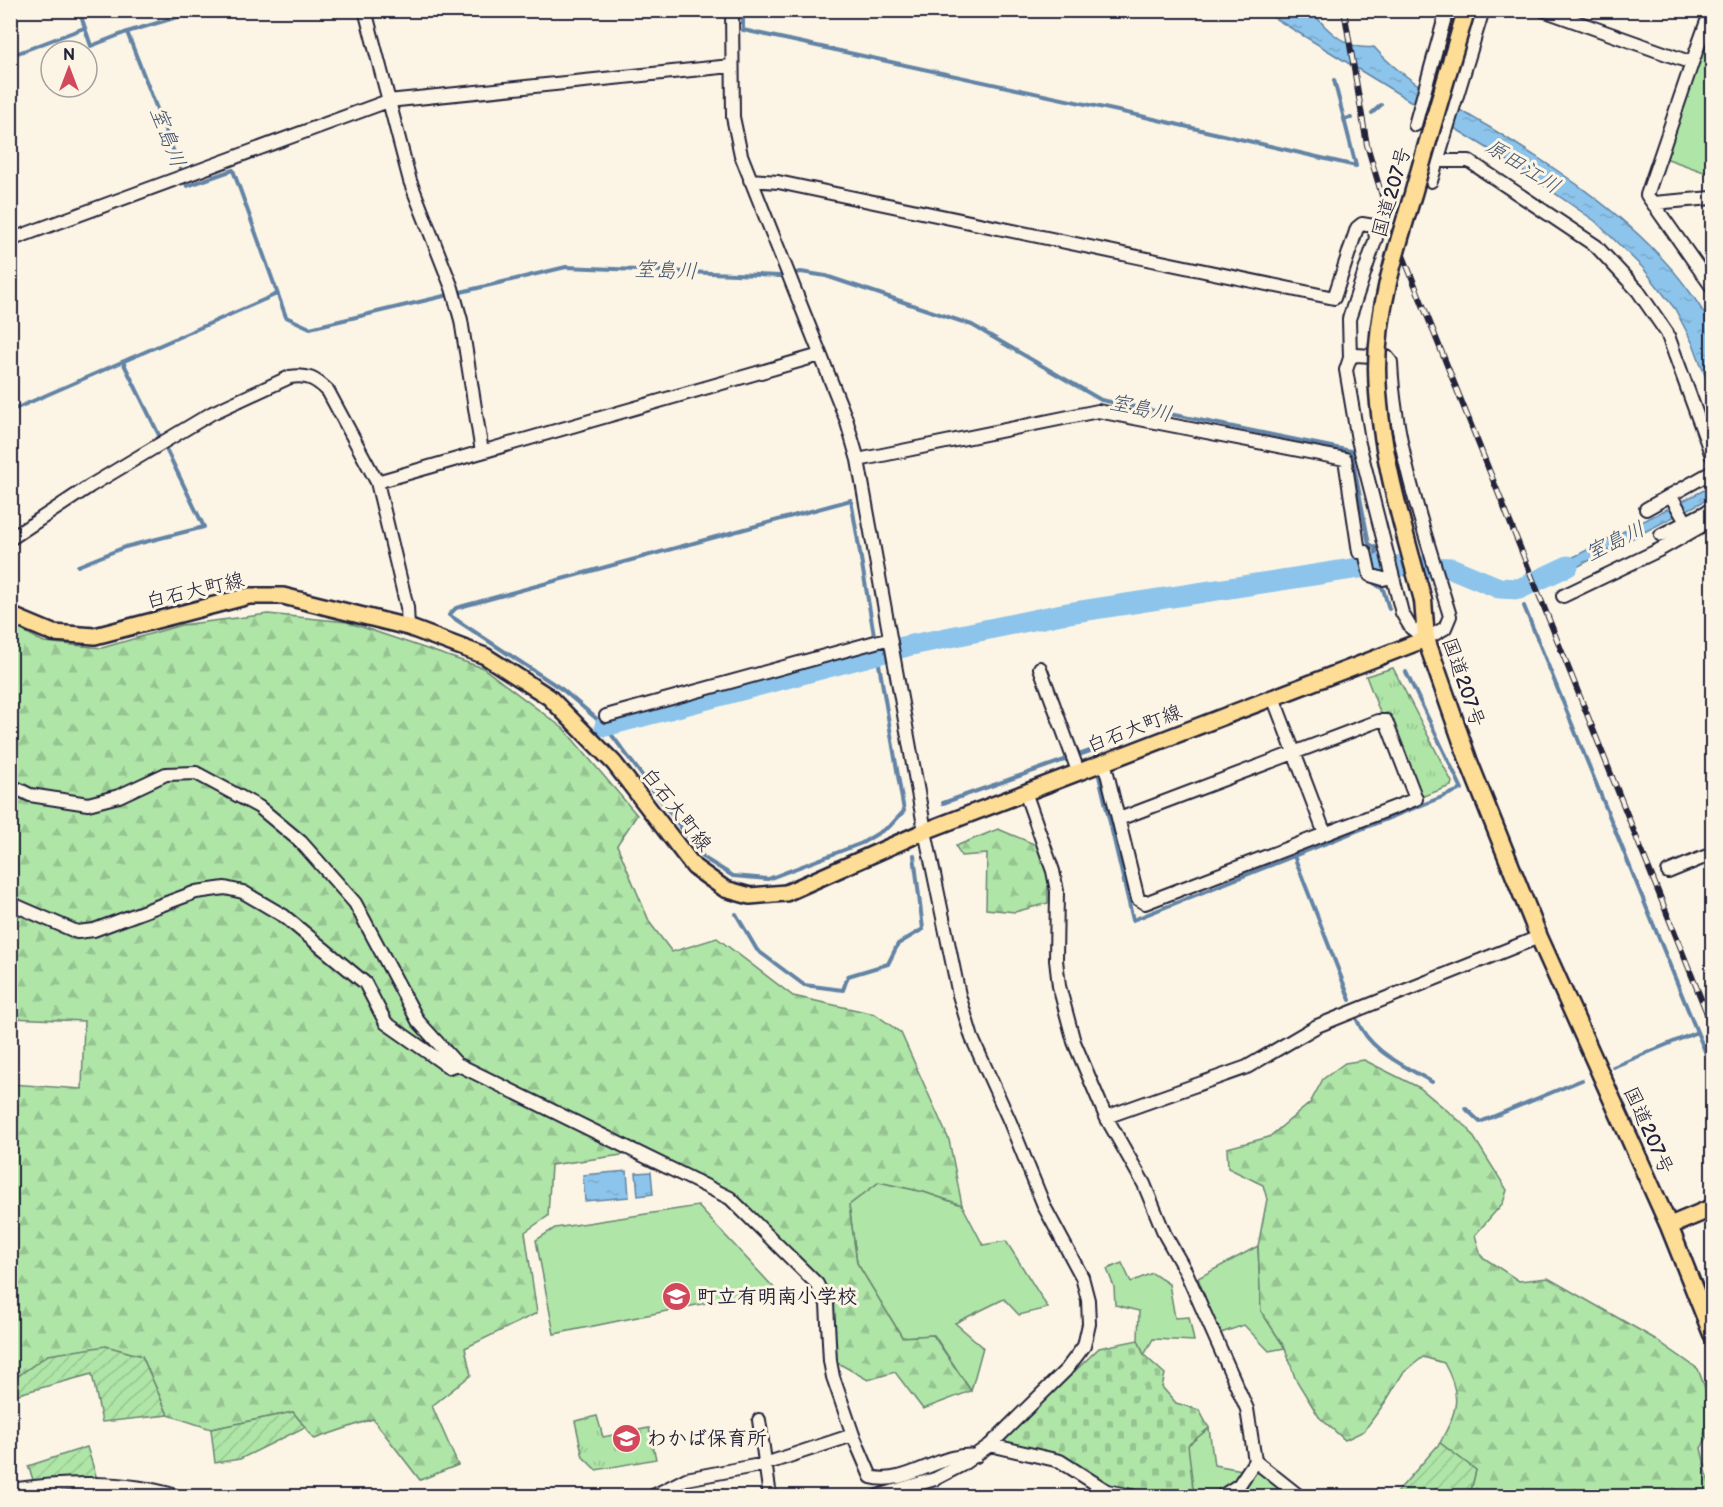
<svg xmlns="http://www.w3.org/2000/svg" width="1723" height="1507" font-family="'Balsamiq Sans','Klee One',sans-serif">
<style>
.grass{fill:#afe5a7;stroke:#688471;stroke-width:1.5}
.forest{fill:url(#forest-firs);stroke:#688471;stroke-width:1.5}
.cemetery{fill:url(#cemetery-stones);stroke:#688471;stroke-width:1.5}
.park{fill:url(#park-tufts);stroke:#688471;stroke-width:1.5}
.garden{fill:url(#garden-furrows);stroke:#688471;stroke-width:1.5}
.water{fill:url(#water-ripples);stroke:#6283a5;stroke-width:1.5}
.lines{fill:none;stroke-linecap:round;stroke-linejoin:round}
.stream{stroke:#6283a5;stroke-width:4}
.river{stroke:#8cc4eb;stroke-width:21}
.minor-casing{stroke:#22223b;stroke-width:16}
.major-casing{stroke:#22223b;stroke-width:20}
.highway-casing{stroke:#22223b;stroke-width:21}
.minor{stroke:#fcf5e5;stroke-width:12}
.major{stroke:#fedd96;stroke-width:15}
.highway{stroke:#fedd96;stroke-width:16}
.rail-casing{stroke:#22223b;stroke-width:6}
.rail{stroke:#fcf5e5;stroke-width:4;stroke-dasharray:11;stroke-linecap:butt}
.highway-bridge-casing{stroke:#22223b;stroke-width:21;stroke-linecap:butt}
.highway-bridge{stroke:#fedd96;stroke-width:16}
.labels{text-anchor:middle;stroke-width:6;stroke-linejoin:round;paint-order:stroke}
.street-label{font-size:20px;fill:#22223b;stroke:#fcf5e5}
.poi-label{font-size:20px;font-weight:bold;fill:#22223b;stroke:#fcf5e5;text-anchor:start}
.water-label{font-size:21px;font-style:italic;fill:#425370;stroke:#fcf5e5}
</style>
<defs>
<pattern id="forest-firs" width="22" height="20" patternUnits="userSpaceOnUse" patternTransform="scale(1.5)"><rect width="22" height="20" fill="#afe5a7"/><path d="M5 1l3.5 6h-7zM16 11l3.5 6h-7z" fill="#96c491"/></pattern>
<pattern id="cemetery-stones" width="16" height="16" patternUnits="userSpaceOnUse" patternTransform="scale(1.5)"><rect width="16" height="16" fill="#afe5a7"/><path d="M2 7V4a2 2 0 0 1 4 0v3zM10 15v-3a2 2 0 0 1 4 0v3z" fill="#96c491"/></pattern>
<pattern id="park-tufts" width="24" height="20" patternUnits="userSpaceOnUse" patternTransform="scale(1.5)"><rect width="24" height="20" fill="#afe5a7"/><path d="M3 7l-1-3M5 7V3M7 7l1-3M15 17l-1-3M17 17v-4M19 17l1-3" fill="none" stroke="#96c491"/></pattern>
<pattern id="garden-furrows" width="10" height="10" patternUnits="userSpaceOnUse" patternTransform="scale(1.5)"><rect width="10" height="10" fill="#afe5a7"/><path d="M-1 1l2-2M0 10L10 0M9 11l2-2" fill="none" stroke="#96c491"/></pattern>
<pattern id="water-ripples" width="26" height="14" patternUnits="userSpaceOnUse" patternTransform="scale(1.5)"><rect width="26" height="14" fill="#8cc4eb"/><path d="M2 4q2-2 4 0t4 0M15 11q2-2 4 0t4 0" fill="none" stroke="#78a8ca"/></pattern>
</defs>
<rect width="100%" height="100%" fill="#fcf5e5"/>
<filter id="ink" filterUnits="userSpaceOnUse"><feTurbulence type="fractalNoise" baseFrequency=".0167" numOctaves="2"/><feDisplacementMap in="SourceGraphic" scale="12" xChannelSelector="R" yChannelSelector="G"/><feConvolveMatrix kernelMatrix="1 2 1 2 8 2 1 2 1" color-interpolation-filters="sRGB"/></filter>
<g filter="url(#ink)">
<!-- grass -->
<path class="grass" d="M1712 24V175L1665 158Z
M879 1182 924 1192 962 1205 983 1245 1006 1241 1048 1308 1019 1315 1004 1299 955 1323 983 1347 971 1391 934 1335 902 1337 857 1263 849 1205Z
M698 1206 775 1289 554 1334 536 1240 555 1228Z
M1258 1246 1261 1311 1285 1348 1269 1351 1244 1325 1218 1334 1198 1278Z
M1122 1263 1131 1282 1152 1273 1169 1284 1175 1318 1189 1317 1194 1341 1153 1339 1144 1355 1138 1340 1139 1311 1115 1305 1114 1287 1107 1269Z
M1209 1428 1214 1465 1260 1473 1280 1489 1264 1496H1092L1095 1479 1188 1445Z"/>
<!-- forest -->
<path class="forest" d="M268 614 347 622 483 668 564 729 637 815 617 845 650 923 672 952 717 938 793 996 875 1014 901 1033 949 1140 962 1205 924 1192 879 1182 849 1205 857 1263 902 1337 933 1335 971 1391 923 1409 895 1372 868 1380 836 1362 823 1305 811 1287 726 1204 629 1154 551 1165 548 1216 525 1232 537 1313 465 1348 471 1375 432 1406 458 1465 420 1480 373 1419 314 1439 293 1412 211 1429 168 1415 142 1356 48 1355 11 1381V1084L82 1089 84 1021 11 1018 10 624 44 642 102 648 181 625Z
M998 829 1039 846 1048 875V903L1015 912 986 909 987 854 961 856 956 846Z
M1364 1060 1420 1088 1468 1128 1507 1190 1503 1203 1475 1235 1481 1256 1519 1281 1548 1278 1655 1339 1698 1369 1712 1407V1429L1701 1448 1712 1496H1475L1471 1490 1476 1470 1440 1443C1457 1410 1463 1397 1444 1363L1423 1357 1403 1373 1386 1401 1364 1431 1345 1440 1319 1417 1295 1378 1285 1348 1261 1311 1258 1246 1267 1199 1263 1185 1228 1168 1227 1148 1269 1137 1310 1103 1323 1079 1345 1063Z"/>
<!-- cemetery -->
<path class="cemetery" d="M1138 1340 1144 1355 1165 1374 1162 1387 1176 1403 1199 1410 1209 1428 1188 1445 1194 1496 1114 1488 1095 1479 1064 1457 1002 1441 1099 1348Z"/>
<!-- park -->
<path class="park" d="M1393 668 1452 782 1451 786 1421 797 1387 713 1381 715 1366 676Z
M597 1416 603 1437 649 1428 656 1459 596 1470 583 1457 575 1421Z"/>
<!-- garden -->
<path class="garden" d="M106 1346 142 1356 168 1415 102 1422 92 1374 11 1396V1381L48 1355Z
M293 1412 305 1427 240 1459 215 1463 211 1429Z
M1440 1443 1476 1470 1471 1490 1475 1496H1409L1397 1492Z
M87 1447 98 1482H34L28 1466Z"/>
<!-- water -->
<path class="water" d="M1263 11H1312C1326 30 1348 51 1374 47 1404 82 1450 103 1489 127 1554 167 1619 209 1669 266 1681 279 1707 313 1712 330 1717 346 1712 376 1712 394L1694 346 1675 309 1643 268 1595 221 1505 159Z
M1712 486V497L1546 583 1542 573Z
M627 1171 629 1197 585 1201 583 1175Z
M651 1172 653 1194 638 1196 636 1173Z"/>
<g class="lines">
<!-- stream -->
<path class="stream" d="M79 10 91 46 127 32 187 186 233 170 286 317 310 328 566 267 780 276 801 272 826 276 972 325 1101 400 1351 451 1369 544 1375 547 1378 565
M743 10V30L1141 116 1356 166 1344 119 1351 118
M127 32 201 10
M10 56 84 28
M1334 80 1344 119
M1372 113 1381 105
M123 362 159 435
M10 411 277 294
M851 500 904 811 890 826 862 843 768 879 733 876 704 858 605 726 563 690 449 615 456 608Z
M78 566 125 547 204 527 167 451
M1371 581 1383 589 1389 609
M1524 606 1697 1032
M1099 776 1133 920 1294 856 1350 1000
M943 803 1090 751
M1294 856 1462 789 1406 672
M736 914 757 950 804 985 843 990 848 976 888 964 898 944 923 929 914 855
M1357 1020C1370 1052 1404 1065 1432 1082
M1613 1067 1697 1032 1712 1068
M1465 1108 1480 1122 1582 1080"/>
<!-- river -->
<path class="river" d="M605 726 907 646 1062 614 1378 565 1451 568 1499 588 1519 589 1568 566"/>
<defs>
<path id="minor" d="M365 10 410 181 452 288 461 320 482 452
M732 10 733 117 741 155 846 419 858 460 925 831 959 995 972 1038 1010 1122 1045 1208 1082 1277 1088 1300 1089 1324 1084 1346 1066 1370 990 1445 960 1466 935 1479 878 1496
M1543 10 1692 63 1647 195 1712 287
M1692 63 1711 10
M1415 125 1447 10
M1436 161H1469L1596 246 1638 291 1667 333 1712 456
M750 180 778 182 1334 298 1357 228 1362 224 1374 226 1376 238 1349 319 1350 358 1346 370 1358 440 1402 613 1411 628 1426 639 1445 628 1450 616C1425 533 1395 450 1391 362L1387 357 1356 355 1350 358
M1431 181 1483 10
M1653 203 1712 198
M10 240 388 101 731 66
M858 460 1098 411 1345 459 1359 552H1365L1370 575 1383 579 1392 577
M377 482 407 607 408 627
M1671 496 1686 522
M1646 509 1712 472
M1661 535 1712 509
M10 539 90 486 212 413 290 377C307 374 316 379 328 391L377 482 820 355
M1563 596 1661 549 1712 520
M1040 668 1078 771
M1273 697 1325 834
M606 716 890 638
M1104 761 1138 899 1145 903 1416 799 1386 721H1378L1119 819
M10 785 30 795 88 804 119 796 166 774 196 773 259 807 301 842 355 903 418 1021 457 1064 730 1198 817 1284 827 1304 830 1361 833 1377 853 1435 871 1477C906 1487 941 1451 976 1456
M1025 792 1053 871 1057 891 1056 960 1059 986 1074 1042 1106 1117 1144 1184 1165 1235 1186 1272 1247 1409 1255 1461 1299 1496
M1668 872 1712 854
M10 903 77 932 94 930 196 892 225 888 243 892 284 916 365 983 386 1023 449 1067 457 1064
M1106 1117 1247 1067 1317 1026 1539 937
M759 1420 770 1496
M990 1445 1060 1461 1107 1491 1132 1496
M10 1490C63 1482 126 1480 176 1496
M653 1496 686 1479 765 1464 853 1435
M1222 1496 1239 1485 1255 1461"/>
<path id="major" d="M10 615 53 633 95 636 249 596H283L408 627 485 656 549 697 614 763 694 867 725 889 750 896 786 893 925 831 1426 639"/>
<path id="highway" d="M1423 600 1426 639 1469 762 1539 937 1669 1226 1712 1334
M1669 1226 1712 1208"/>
</defs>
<!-- minor casing -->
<use href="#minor" class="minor-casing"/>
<!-- major casing -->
<use href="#major" class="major-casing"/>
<!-- highway casing -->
<use href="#highway" class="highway-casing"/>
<!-- minor -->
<use href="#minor" class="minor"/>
<!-- major -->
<use href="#major" class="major"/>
<!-- highway -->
<use href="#highway" class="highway"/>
<defs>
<path id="rail" d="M1344 10 1367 145 1390 223 1712 1026"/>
</defs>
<!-- rail casing -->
<use href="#rail" class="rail-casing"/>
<!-- rail -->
<use href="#rail" class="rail"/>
<defs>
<path id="highway-bridge" d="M1423 600C1402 524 1378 448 1377 368 1377 309 1396 250 1413 194 1430 133 1448 72 1466 11"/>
</defs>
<!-- highway-bridge casing -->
<use href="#highway-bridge" class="highway-bridge-casing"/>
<!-- highway-bridge -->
<use href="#highway-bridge" class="highway-bridge"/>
</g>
</g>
<!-- icons -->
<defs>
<symbol id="school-disc" viewBox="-11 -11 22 22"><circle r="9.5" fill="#d1495b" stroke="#fcf5e5"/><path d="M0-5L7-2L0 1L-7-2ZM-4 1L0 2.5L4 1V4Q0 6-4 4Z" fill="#fff"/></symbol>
</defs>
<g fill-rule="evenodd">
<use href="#school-disc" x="660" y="1280" width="33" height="33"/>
<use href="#school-disc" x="610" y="1422" width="33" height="33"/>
</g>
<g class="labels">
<!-- street labels -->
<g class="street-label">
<text transform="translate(1391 192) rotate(-74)" y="7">国道207号</text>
<text transform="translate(195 590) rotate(-13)" y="7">白石大町線</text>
<text transform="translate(1464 682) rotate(71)" y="7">国道207号</text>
<text transform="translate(1134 728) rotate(-21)" y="7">白石大町線</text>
<text transform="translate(677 809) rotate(52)" y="7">白石大町線</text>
<text transform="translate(1649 1130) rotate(66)" y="7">国道207号</text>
</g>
<!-- poi labels -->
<g class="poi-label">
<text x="697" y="1303">町立有明南小学校</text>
<text x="647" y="1445">わかば保育所</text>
</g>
<!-- water labels -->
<g class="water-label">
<text transform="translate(168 137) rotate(69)" y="7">室島川</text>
<text transform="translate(1523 166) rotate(32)" y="7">原田江川</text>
<text transform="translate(666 270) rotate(2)" y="7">室島川</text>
<text transform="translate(1141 408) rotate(12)" y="7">室島川</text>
<text transform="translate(1615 541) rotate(-26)" y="7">室島川</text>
</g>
</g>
<!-- margin -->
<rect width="1723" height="1507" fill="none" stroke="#fcf5e5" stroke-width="36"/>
<rect x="18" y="18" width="1687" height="1471" fill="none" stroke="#22223b" stroke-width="2" filter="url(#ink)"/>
<!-- north arrow -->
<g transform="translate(69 69)"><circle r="28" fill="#fcf5e5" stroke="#a5a1a1" stroke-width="1.5"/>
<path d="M0-4.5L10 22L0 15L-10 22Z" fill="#d1495b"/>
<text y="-9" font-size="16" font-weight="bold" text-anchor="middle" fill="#22223b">N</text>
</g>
</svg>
